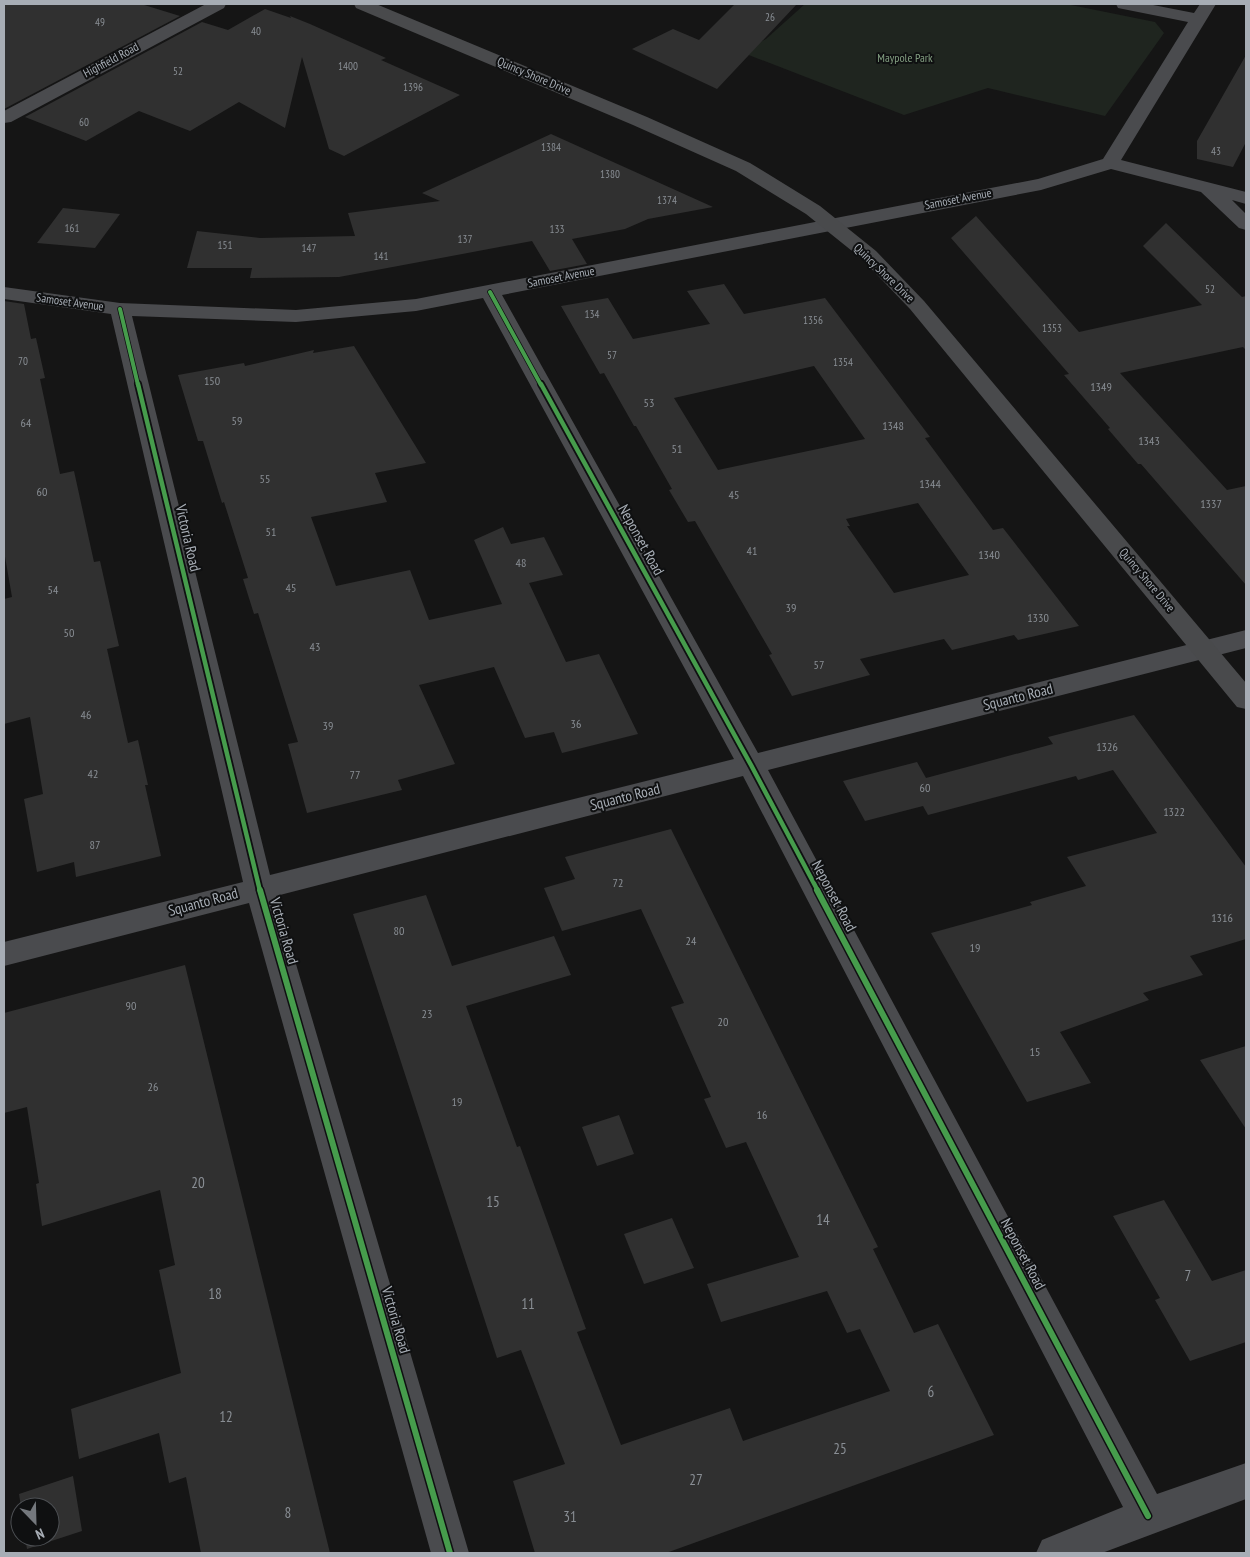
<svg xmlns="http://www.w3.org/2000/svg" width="1250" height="1557" font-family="'PT Sans Narrow',sans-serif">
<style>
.green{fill:#1f251f}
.building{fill:#303030;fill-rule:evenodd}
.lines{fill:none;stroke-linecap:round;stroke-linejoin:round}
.street{fill:#4a4b4e;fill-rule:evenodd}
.secondary{fill:#494a4c;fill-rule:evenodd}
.cycleway-far2-casing{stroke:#0f1011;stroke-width:5.5}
.cycleway-far1-casing{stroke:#0f1011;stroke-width:8}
.cycleway-casing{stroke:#0f1011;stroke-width:9}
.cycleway-far2{stroke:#469c4c;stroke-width:4}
.cycleway-far1{stroke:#469c4c;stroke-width:4.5}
.cycleway{stroke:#469c4c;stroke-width:6}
.labels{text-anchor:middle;stroke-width:4;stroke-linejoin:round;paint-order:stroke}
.far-number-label{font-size:11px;fill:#898e94}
.far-park-label{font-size:12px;fill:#829e80;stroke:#0f1011}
.far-street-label{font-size:12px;fill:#a7adb5;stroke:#0f1011}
.number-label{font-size:12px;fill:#898e94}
.street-label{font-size:15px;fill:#a7adb5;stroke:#0f1011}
.near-number-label{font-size:15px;fill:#898e94}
</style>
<rect width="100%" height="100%" fill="#151515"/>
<!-- green -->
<path class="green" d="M805 4H1066L1155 22 1164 33 1105 116 988 88 904 115 741 52 766 39Z"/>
<!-- building -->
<path class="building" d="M4 4H141L180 16 4 109Z
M735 4H797L717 89 632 49 673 29 699 40Z
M265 9 291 18 290 16 310 24 386 58 381 60 460 95 344 156 329 149 302 57 285 128 239 102 190 131 139 111 86 141 25 117 202 22 228 30Z
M1246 55V142L1233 167 1197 159V141Z
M551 134 713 207 648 219 625 229 572 239 587 264 550 271 532 241 339 277 250 278 252 268H187L197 231 260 238 355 236 348 213 440 201 422 193Z
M63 208 120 214 95 248 37 243Z
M976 216 1079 332 1202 305 1143 246 1166 223 1242 297 1246 296V350L1243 347 1120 373 1227 490 1246 486V585L1141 464H1138L1108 429 1110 428 1064 375 1069 374 951 238Z
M724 284 744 314 825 298 930 437 925 438 993 530 1003 528 1079 626 1018 640 1014 635 952 650 944 639 860 659 870 675 792 696 769 655 772 654 695 521 688 522 669 490 672 489 636 426H634L604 373 600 374 561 306 608 298 633 339 710 324 687 291ZM814 366 865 439 718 470 674 398ZM918 503 969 575 894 593 847 526H850L846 519Z
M4 301 24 304 31 339 36 338 45 378 40 379 60 474 74 471 94 562 100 561 119 646 107 649 128 743 138 740 148 785H145L161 856 76 877 74 862 37 872 24 799 43 794 30 717 4 724V599L12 597 4 551Z
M354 346 426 463 375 473 387 502 311 517 336 586 410 570 429 620 502 604 474 540 503 527 511 544 544 537 563 575 529 583 566 662 599 654 638 734 562 753 554 732 525 738 494 667 419 685 455 764 398 780 402 790 307 813 288 744 298 742 258 613 254 614 243 579 248 578 224 502 222 503 203 441H198L178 375 244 363 245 366 314 350 313 353Z
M1134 715 1246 867V939L1190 956 1203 975 1143 993 1149 1000 1060 1032 1091 1083 1027 1102 931 933 1032 905 1030 902 1086 886 1067 857 1157 833 1113 770 1078 780 1076 776 928 815 923 806 865 821 843 781 917 762 926 778 1053 744 1048 737Z
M671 829 878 1247 873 1249 914 1333 938 1324 994 1435 666 1553H535L513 1481 565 1464 521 1350 497 1358 353 914 426 895 452 966 554 936 571 975 466 1006 517 1147 520 1146 586 1329 577 1332 621 1445 730 1408 743 1441 890 1391 860 1329 847 1333 827 1291 721 1322 707 1284 799 1257 746 1142 726 1148 704 1099 711 1097 671 1007 684 1003 641 909 562 931 544 888 575 879 565 857Z
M185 965 225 1128 330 1553H201L186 1477 169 1483 159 1433 79 1459 71 1409 181 1373 159 1270 175 1265 160 1190 42 1226 36 1184 39 1183 27 1107 4 1113V1013Z
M1246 1046V1129L1200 1060Z
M619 1115 634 1154 597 1166 582 1127Z
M1164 1200 1212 1281 1246 1270V1342L1190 1361 1155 1300 1160 1298 1113 1216Z
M672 1218 694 1268 644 1284 624 1234Z
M73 1476 82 1531 27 1549 25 1537H50V1507H21L19 1494Z"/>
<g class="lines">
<!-- street -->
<path class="street" d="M206 4H226L224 8 11 122 4 123V111Z
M1116 4H1148L1194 13 1200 4H1216L1121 160 1246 192V204L1232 200 1246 214V230L1239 228 1201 192 1111 169 1041 190 502 295 758 753 1246 630V648L768 770 1157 1494 1246 1463V1499L1102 1553H1036L1042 1540 1123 1507 743 776 276 896 469 1553H431L249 903 4 966V942L243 882 111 314 4 299V287L120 303 296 310 416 299 1038 179 1103 159 1188 22 1118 8ZM483 298 734 759 270 875 132 316 296 322 416 311Z"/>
<!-- secondary -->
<path class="secondary" d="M354 4H376L647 117 750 163 820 206 876 251 924 301 1246 683V709L1237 707 910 309 862 259 806 214 736 171 633 125 356 8Z"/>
<defs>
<path id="cycleway-far2" d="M490 292 541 385
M120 309 138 385"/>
<path id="cycleway-far1" d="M138 384 260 891
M541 384 751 765 818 891"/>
<path id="cycleway" d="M260 890 450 1553
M817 890 1148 1516"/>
</defs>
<!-- cycleway-far2 casing -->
<use href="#cycleway-far2" class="cycleway-far2-casing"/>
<!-- cycleway-far1 casing -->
<use href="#cycleway-far1" class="cycleway-far1-casing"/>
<!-- cycleway casing -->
<use href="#cycleway" class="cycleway-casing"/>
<!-- cycleway-far2 -->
<use href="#cycleway-far2" class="cycleway-far2"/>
<!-- cycleway-far1 -->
<use href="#cycleway-far1" class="cycleway-far1"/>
<!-- cycleway -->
<use href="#cycleway" class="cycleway"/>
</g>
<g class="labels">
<!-- far-number labels -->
<g class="far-number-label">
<text x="770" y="21">26</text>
<text x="100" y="26">49</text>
<text x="256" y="35">40</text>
<text x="348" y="70">1400</text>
<text x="178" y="75">52</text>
<text x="413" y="91">1396</text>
<text x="84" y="126">60</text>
<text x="551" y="151">1384</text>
<text x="1216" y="155">43</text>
<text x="610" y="178">1380</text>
<text x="667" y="204">1374</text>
<text x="72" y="232">161</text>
<text x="557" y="233">133</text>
<text x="465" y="243">137</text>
<text x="225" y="249">151</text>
<text x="309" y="252">147</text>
<text x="381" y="260">141</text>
<text x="1210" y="293">52</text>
<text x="592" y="318">134</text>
<text x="813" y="324">1356</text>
<text x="1052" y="332">1353</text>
<text x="612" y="359">57</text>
<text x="23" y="365">70</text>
<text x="843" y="366">1354</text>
</g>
<!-- far-park labels -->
<g class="far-park-label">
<text x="905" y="62">Maypole Park</text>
</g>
<!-- far-street labels -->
<g class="far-street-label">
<text transform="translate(111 60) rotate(-28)" y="4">Highfield Road</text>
<text transform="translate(534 76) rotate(23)" y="4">Quincy Shore Drive</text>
<text transform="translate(958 199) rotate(-11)" y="4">Samoset Avenue</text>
<text transform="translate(884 273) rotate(44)" y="4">Quincy Shore Drive</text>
<text transform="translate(561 277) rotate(-11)" y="4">Samoset Avenue</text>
<text transform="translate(70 302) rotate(8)" y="4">Samoset Avenue</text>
<text transform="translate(1147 580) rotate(50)" y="4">Quincy Shore Drive</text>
</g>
<!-- number labels -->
<g class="number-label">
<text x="212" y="385">150</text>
<text x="1101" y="391">1349</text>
<text x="649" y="407">53</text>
<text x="237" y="425">59</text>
<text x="26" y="427">64</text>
<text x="893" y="430">1348</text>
<text x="1149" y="445">1343</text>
<text x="677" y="453">51</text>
<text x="265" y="483">55</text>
<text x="930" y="488">1344</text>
<text x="42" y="496">60</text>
<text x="734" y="499">45</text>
<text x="1211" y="508">1337</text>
<text x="271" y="536">51</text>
<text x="752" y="555">41</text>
<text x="989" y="559">1340</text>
<text x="521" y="567">48</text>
<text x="291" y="592">45</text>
<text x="53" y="594">54</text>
<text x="791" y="612">39</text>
<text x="1038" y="622">1330</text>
<text x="69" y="637">50</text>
<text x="315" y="651">43</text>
<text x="819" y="669">57</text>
<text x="86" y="719">46</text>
<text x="576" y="728">36</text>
<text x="328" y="730">39</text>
<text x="1107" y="751">1326</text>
<text x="93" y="778">42</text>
<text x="355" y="779">77</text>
<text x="925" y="792">60</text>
<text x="1174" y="816">1322</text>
<text x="95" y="849">87</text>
<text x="618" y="887">72</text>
<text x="1222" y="922">1316</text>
<text x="399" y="935">80</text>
<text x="691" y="945">24</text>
<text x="975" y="952">19</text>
<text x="131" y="1010">90</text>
<text x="427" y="1018">23</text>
<text x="723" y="1026">20</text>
<text x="1035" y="1056">15</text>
<text x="153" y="1091">26</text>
<text x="457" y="1106">19</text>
<text x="762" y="1119">16</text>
</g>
<!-- street labels -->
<g class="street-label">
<text transform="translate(188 538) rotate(77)" y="5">Victoria Road</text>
<text transform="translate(641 540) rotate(61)" y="5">Neponset Road</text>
<text transform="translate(1018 697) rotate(-14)" y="5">Squanto Road</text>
<text transform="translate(625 797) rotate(-14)" y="5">Squanto Road</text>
<text transform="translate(834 896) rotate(62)" y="5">Neponset Road</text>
<text transform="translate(203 902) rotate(-15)" y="5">Squanto Road</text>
<text transform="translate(284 931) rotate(74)" y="5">Victoria Road</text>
<text transform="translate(1023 1254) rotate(62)" y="5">Neponset Road</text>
<text transform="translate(396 1320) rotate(74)" y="5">Victoria Road</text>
</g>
<!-- near-number labels -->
<g class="near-number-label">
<text x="198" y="1188">20</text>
<text x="493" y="1207">15</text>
<text x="823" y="1225">14</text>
<text x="1188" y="1281">7</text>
<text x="215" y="1299">18</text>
<text x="528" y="1309">11</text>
<text x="931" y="1397">6</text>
<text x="226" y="1422">12</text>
<text x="840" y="1454">25</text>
<text x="696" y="1485">27</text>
<text x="288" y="1518">8</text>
<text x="570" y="1522">31</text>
</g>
</g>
<!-- border -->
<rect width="1250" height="1557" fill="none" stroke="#a7adb5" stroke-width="10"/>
<!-- north arrow -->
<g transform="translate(35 1522) rotate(157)"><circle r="24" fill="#0f1011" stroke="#4c4f53"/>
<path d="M0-4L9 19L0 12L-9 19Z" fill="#74787d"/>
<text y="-8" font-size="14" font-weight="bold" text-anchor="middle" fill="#a7adb5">N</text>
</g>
</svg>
